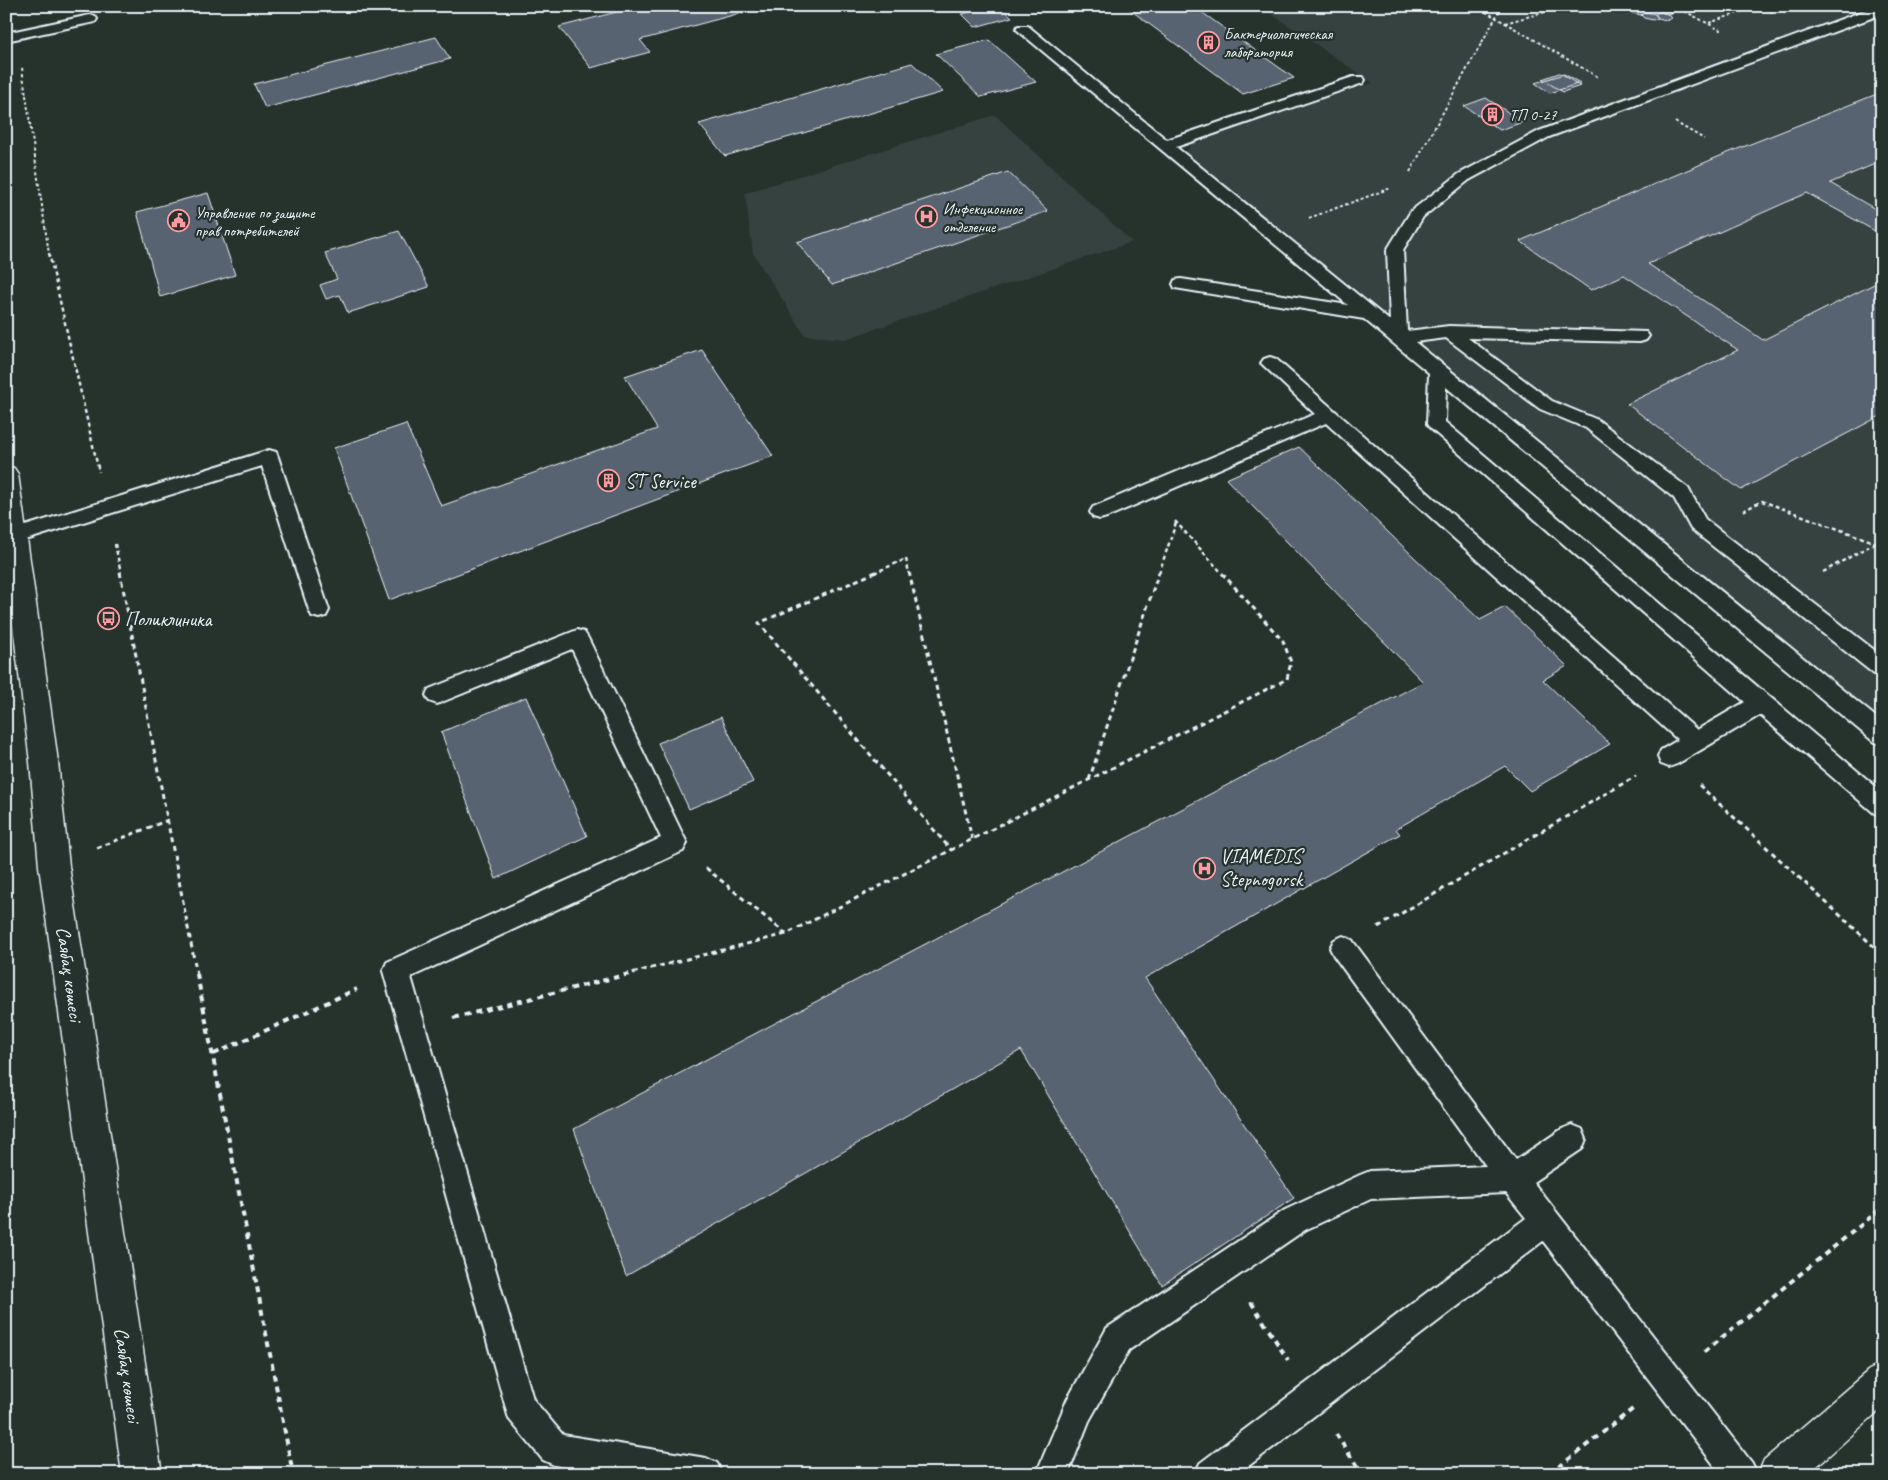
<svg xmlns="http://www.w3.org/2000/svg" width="1888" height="1480" font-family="Caveat,sans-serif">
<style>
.built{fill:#354241}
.building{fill:#596471;stroke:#e8f1f8}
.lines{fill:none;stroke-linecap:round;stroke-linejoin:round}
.lane-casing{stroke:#e8f1f8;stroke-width:4}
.street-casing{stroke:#e8f1f8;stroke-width:3}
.secondary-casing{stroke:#e8f1f8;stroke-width:3}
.path-far3{stroke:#e8f1f8;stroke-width:2;stroke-dasharray:3 2.5;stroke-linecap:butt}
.path-far2{stroke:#e8f1f8;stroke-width:2.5;stroke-dasharray:4 3;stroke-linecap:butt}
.path-far1{stroke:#e8f1f8;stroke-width:3;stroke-dasharray:5 4;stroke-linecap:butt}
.path{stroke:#e8f1f8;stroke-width:4;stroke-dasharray:6 5;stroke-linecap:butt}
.lane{fill:#26332d;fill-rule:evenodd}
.street{fill:#26332d;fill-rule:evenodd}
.secondary{fill:#26332d;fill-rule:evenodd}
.labels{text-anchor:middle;stroke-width:4.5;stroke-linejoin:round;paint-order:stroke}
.far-poi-label{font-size:16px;fill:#e8f1f8;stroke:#26332d;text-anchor:start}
.poi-label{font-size:20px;fill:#e8f1f8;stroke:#26332d;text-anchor:start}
.street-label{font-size:20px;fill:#e8f1f8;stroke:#26332d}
</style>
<rect width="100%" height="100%" fill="#26332d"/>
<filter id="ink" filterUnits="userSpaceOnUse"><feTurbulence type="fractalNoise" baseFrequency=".02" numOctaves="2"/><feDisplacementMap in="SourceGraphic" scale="10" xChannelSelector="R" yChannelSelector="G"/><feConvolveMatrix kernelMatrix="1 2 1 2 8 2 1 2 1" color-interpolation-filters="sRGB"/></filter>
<g filter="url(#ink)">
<!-- built -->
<path class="built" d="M1260 6H1882V726L1190 161 1186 153 1192 142 1373 83Z
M995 115 1132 242 845 339 805 335 753 253 745 193Z"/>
<!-- building -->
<path class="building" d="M639 6H767L640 40 650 52 591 68 559 27Z
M993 6H1000L1012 17 975 27 962 14Z
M1125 6H1193L1294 78 1243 94Z
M1660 6 1670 8 1673 12 1668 14 1660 12 1656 8Z
M1634 7 1643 8 1646 12 1641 15 1632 13 1629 9Z
M1646 12 1655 14 1658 18 1653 20 1644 18 1641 15Z
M1660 12 1668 14 1672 18 1666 20 1658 18 1655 14Z
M436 37 450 59 265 108 254 84Z
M989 40 1036 82 981 97 936 54Z
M912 63 943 92 725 156 699 124Z
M1559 73 1562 74 1580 86 1563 92 1542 79Z
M1564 74 1580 83 1550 93 1535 83Z
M1882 92V161L1830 183 1882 213V235L1807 193 1648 264 1763 340 1882 280V415L1741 490 1627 404 1738 350 1624 275 1591 290 1520 241 1725 154Z
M1486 98 1523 122 1500 130 1464 106Z
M1008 172 1048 211 832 285 797 242Z
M208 193 235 275 160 297 137 212Z
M399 231 429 287 348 313 340 295 326 299 320 285 337 279 325 253Z
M702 350 773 456 389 600 334 448 406 424 441 506 657 429 625 376Z
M1299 447 1480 620 1505 607 1567 666 1543 680 1610 744 1530 791 1505 766 1396 829 1400 834 1145 978 1294 1198 1162 1285 1021 1050 626 1276 574 1129 1423 682 1226 479Z
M526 697 587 836 496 879 441 732Z
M721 717 753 782 689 809 658 743Z"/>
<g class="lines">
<defs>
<path id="lane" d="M1877 6H1882V14L1549 137 1469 180 1423 217 1403 250 1407 331 1449 326 1646 332 1649 336 1646 340 1640 342 1468 338 1552 401 1598 420 1688 488 1705 519 1882 656V677L1874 674 1691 529 1674 498 1586 428 1540 409 1446 338 1415 342 1882 722V744L1874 742 1446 387 1445 422 1882 792V816L1874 813 1760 715 1677 764 1669 767 1661 764 1658 757 1661 750 1678 740 1326 423 1107 517 1100 519 1093 517 1090 512 1093 507 1315 414 1261 363 1264 359 1270 357 1276 359 1697 730 1745 702 1430 428 1427 424 1429 373 1364 319 1175 288 1173 284 1175 280 1181 279 1348 305 1016 29 1018 26H1028L1167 140 1353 77H1363L1365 80 1363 83 1176 147 1390 321 1387 250 1411 211 1459 174 1539 131Z
M90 15 95 16 97 19 95 22 6 41V33Z
M269 450 276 452 278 457 329 610 326 616 319 618 312 616 309 610 262 466 13 544 6 542V532Z
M577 630 584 632 588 638 683 835 687 843 683 851 411 977 533 1399 563 1435 706 1458 717 1463 722 1474H603L554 1465 543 1460 509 1419 383 971 387 962 661 838 572 649 437 704 429 701 426 695 429 689Z
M1343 936 1352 940 1516 1160 1562 1129 1572 1125 1582 1129 1586 1139 1582 1149 1533 1182 1752 1463 1757 1474H1721L1543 1241 1238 1474H1195L1200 1463 1526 1218 1506 1193 1371 1199 1305 1230 1129 1350 1089 1421 1068 1474H1036L1067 1400 1107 1328 1285 1210 1360 1175 1370 1171 1486 1166 1334 956 1330 948 1334 940Z"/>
<path id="street" d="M1882 1364V1408L1808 1474H1758L1764 1460 1869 1370Z"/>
<path id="secondary" d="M6 466 14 468 18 474 58 762 69 866 162 1474H122L39 866 30 762 6 570Z"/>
</defs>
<!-- lane casing -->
<use href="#lane" class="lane-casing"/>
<!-- street casing -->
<use href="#street" class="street-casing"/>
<!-- secondary casing -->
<use href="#secondary" class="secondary-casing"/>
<!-- path-far3 -->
<path class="path-far3" d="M1476 6 1598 77
M1675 6 1722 31
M1761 6 1772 12
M1505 23 1567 6
M1709 23 1758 6
M22 68 49 254
M1675 122 1704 139
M1410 172 1502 6
M1309 218 1391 188"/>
<!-- path-far2 -->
<path class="path-far2" d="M49 253 99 472
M1743 511 1762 501 1882 545
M1175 521 1222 573
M115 544 121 573
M1823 572 1882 539
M874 573 906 559 909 573
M1159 573 1176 523"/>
<!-- path-far1 -->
<path class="path-far1" d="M120 572 197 975
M876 572 759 623 951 850
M909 572 972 839
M1089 780 1159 572
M1699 785 1882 954
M97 848 168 820
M706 868 786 934 1287 679 1291 662 1283 641 1221 572
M1378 927 1636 776
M624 975 786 934"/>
<!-- path -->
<path class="path" d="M197 974 293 1474
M453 1018 629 974
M214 1054 357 989
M1251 1302 1288 1360
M1704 1352 1882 1208
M1336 1434 1362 1474
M1550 1474 1634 1408"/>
<!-- lane -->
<use href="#lane" class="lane"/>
<!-- street -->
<use href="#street" class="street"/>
<!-- secondary -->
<use href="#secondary" class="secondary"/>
</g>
</g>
<!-- icons -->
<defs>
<symbol id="building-ring" viewBox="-11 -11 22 22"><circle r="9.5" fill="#26332d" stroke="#ff9aa2" stroke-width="1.5"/><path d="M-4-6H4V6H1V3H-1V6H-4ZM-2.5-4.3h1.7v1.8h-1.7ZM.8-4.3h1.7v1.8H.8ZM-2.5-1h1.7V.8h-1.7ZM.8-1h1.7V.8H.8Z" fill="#ff9aa2"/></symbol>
<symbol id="hospital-ring" viewBox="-11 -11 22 22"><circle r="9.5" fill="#26332d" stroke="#ff9aa2" stroke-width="1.5"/><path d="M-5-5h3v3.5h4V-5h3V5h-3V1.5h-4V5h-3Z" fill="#ff9aa2"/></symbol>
<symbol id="civic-ring" viewBox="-11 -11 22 22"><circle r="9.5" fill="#26332d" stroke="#ff9aa2" stroke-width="1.5"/><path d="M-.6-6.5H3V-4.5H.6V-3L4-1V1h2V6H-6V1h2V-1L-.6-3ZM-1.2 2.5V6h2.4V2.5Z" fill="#ff9aa2"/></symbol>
<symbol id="bus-ring" viewBox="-11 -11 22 22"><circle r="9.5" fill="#26332d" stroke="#ff9aa2" stroke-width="1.5"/><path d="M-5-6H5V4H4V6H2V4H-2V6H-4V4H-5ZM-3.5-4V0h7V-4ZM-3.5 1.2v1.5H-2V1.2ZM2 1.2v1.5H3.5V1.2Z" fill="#ff9aa2"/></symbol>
</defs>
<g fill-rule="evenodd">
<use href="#building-ring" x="1196" y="30" width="25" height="25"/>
<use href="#building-ring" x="1480" y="102" width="25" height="25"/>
<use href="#hospital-ring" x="914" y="204" width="25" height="25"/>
<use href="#civic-ring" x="166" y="208" width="25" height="25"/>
<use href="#building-ring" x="596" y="468" width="25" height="25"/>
<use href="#bus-ring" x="96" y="606" width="25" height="25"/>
<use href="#hospital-ring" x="1192" y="856" width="25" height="25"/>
</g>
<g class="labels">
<!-- far-poi labels -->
<g class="far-poi-label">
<text x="1224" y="39">Бактериологическая<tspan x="1224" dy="18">лаборатория</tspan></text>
<text x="1509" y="120">ТП 0-27</text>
<text x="943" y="214">Инфекционное<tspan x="943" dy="18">отделение</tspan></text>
<text x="195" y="218">Управление по защите<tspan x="195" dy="18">прав потребителей</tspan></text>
</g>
<!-- poi labels -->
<g class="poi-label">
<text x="625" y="488">ST Service</text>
<text x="125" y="626">Поликлиника</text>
<text x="1220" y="863">VIAMEDIS<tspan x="1220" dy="23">Stepnogorsk</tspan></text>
</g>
<!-- street labels -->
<g class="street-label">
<text transform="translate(70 974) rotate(82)" y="7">Саябақ көшесі</text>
<text transform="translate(128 1375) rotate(82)" y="7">Саябақ көшесі</text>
</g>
</g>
<!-- margin -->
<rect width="1888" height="1480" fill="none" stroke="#26332d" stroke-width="25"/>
<rect x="12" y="12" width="1863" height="1455" fill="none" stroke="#e8f1f8" stroke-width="2" filter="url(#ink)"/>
</svg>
